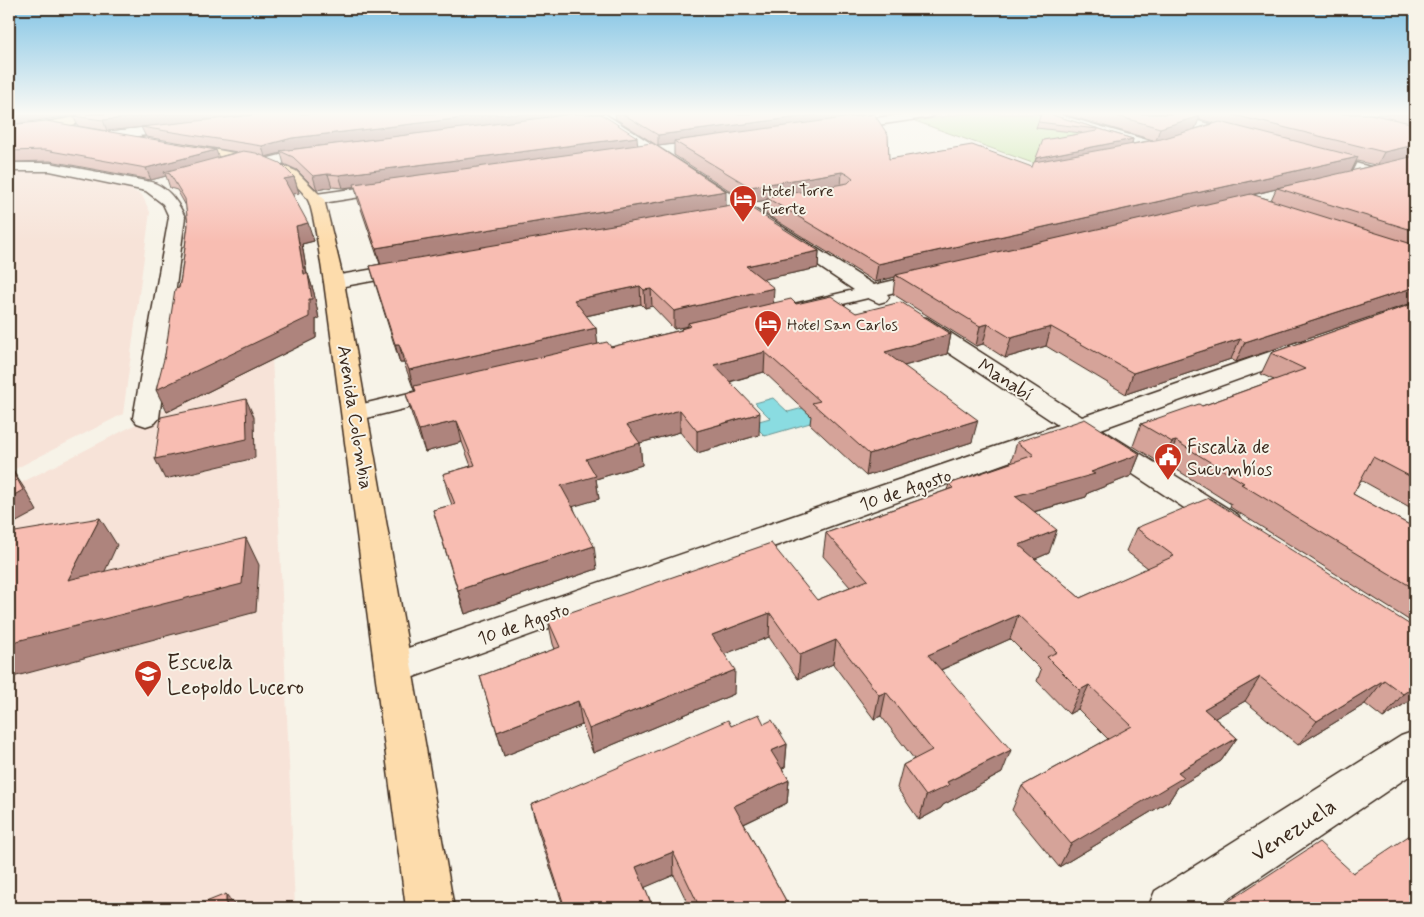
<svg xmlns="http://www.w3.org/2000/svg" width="1424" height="917" font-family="Mynerve,sans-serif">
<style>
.built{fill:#f7e3d8}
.green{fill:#bee29c;stroke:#7c865d}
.water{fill:#8adce1;stroke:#6a9593}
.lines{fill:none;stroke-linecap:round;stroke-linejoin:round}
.minor-casing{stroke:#3b2a1e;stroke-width:3}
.primary-casing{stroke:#3b2a1e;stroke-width:3}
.trunk-casing{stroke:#3b2a1e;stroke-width:3}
.minor{fill:#f7f3e8;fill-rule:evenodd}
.primary{fill:#fddcac;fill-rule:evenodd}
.trunk{fill:#fddcac;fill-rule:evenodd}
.wall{fill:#d5a399;stroke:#3b2a1e;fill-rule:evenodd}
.shaded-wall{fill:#ae847d;stroke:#3b2a1e}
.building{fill:#f8bdb2;stroke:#3b2a1e}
.labels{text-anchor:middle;stroke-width:4;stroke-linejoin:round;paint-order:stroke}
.far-poi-label{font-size:16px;fill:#3b2a1e;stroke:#f7f3e8;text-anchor:start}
.street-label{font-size:19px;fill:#3b2a1e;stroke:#f7f3e8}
.poi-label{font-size:19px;fill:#3b2a1e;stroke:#f7f3e8;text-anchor:start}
.near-poi-label{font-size:22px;fill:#3b2a1e;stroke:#f7f3e8;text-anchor:start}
.near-street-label{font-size:22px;fill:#3b2a1e;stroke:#f7f3e8}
</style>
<rect width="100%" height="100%" fill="#f7f3e8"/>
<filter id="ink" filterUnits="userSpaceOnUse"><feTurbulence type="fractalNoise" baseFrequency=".02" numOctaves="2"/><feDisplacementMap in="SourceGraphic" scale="10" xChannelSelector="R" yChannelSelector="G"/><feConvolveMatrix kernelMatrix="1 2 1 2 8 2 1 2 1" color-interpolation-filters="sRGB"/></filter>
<g filter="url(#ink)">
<!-- built -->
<path class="built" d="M9 165H34L126 187 142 195 150 212 123 414 9 472Z
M272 355 295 908H9V489Z"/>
<!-- green -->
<path class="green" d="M962 114H1040L1132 142 1137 148 1041 166 915 121Z"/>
<!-- water -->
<path class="water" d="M773 398 788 412 803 408 817 421 765 436 752 423 770 418 755 403Z"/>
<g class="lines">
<defs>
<path id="minor" d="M591 114H605L874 285 930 272 937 274 940 278 937 282 887 294 889 297 886 301 879 303 868 298 801 314 794 312 791 308 794 304 854 290Z
M907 114H937L931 117 843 130 837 126 843 122Z
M1040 114H1057L1161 144 1163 147 1156 151 1151 150 1042 116Z
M1153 114H1171L1244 133 1246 136 1240 140 1155 116Z
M181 124 187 128 185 131 110 139 104 135 110 131Z
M320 148 327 152 325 155 266 167 259 163 261 160 296 151Z
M1318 153 1415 179V187L1313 160 1311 157 1313 154Z
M9 163H50L151 182C168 187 178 202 185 217L159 418 155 423 146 426 137 423 133 418 169 217 163 204 146 191 50 171H9Z
M394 183 402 188 399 191 316 204 308 199 316 194Z
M409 263 416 265 418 269 416 273 334 288 327 286 324 282 327 278 334 276Z
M919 317 927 318 1082 417 1295 343 1303 341 1311 343 1314 348 1311 353 1101 429 1238 515 1242 522 1238 529 1227 532 1216 529 1077 437 408 679 395 683 382 679 376 668 382 657 1058 425 911 328 908 323 911 318Z
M443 385 452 387 455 392 452 397 355 421 346 418 342 413 346 408Z
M1415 731V772L1214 908H1148L1155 891 1401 736Z"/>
<path id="primary" d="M181 143 266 159 296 171 324 199 344 282 454 908H406L324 282C321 266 314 210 308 200 284 159 218 160 176 150L174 147 176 144Z"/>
<path id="trunk" d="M94 114H117L111 117 41 131 9 134V126L41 123Z"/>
</defs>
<!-- minor casing -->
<use href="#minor" class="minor-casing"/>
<!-- primary casing -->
<use href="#primary" class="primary-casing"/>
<!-- trunk casing -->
<use href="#trunk" class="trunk-casing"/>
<!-- minor -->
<use href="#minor" class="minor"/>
<!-- primary -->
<use href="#primary" class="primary"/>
<!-- trunk -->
<use href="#trunk" class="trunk"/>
</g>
<!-- wall -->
<path class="wall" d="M615 114H863V116L889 159 1032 167 1035 161 1036 158 1082 133 1036 128 1038 122 1049 114 1133 139 1132 144 1153 140 1063 114H1415V302L1236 362 1231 359 1126 394 1046 346 1005 358 983 344 976 346 893 294 895 277 875 282 766 214 767 200 749 203 674 155V144L658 146 616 119ZM1199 119 1210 122 1214 123 1195 129ZM1357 161 1375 165 1352 171ZM1276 189 1271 200 1253 195Z
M73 116 638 145 726 206 819 251 818 268 763 279 774 303 796 304 856 313 951 334 947 354 904 366 972 442 866 476 810 424 811 416 764 372 730 382 759 435 697 453 680 432 640 443 642 465 596 479 599 499 573 506 597 569 465 614 440 533 433 510 452 505 449 497 443 474 471 466 462 442 425 452 412 415 406 394 416 392 415 390H414L404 363H400L375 283 370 266 380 264 358 200 355 187 343 188 332 187 317 190 297 170 284 164 281 153 266 157 294 177 299 193 293 194 314 241 302 244 307 274H308L314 293 319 319H316V338L167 412 165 355 181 277 188 225 186 206 177 190 170 188 166 176 151 180 50 161 9 162V125L219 157 237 152 146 137 141 127 107 131 78 126ZM641 304 645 308 652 306 674 329 688 326V327L681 329V330L611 347 597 344 596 328 586 316Z
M1415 303V510L1361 480 1353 494 1415 528V624L1230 507 1231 504 1166 463 1162 464 1133 446 1141 424 1202 406 1274 380 1261 374 1271 353Z
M1017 442 1140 454 1131 476 1088 493 1086 497 1034 512 1049 553 1035 559 1080 598 1148 568 1126 551 1136 528 1415 628V697L1383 718 1365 704 1298 745 1245 701 1215 718 1237 738 1221 761 1178 787 1169 801 1059 867 1012 810 1022 786 1108 739 1078 709 1069 714 1037 681 1041 670 1010 639 941 670 1002 773 943 805 941 808 919 820 897 788 903 765 914 759 881 716 874 719 833 664 798 679 769 637 724 654 734 694 593 753 582 725 504 756 480 676 555 649 553 644 548 620 817 600 850 587 823 556 826 533 947 490 949 484 1011 462Z
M764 724 787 744 785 767 782 768 789 780 787 803 744 824 790 908H690L674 875 645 887 653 908H564L537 828 531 805 731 726Z"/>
<!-- shaded-wall -->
<path class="shaded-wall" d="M9 114H83L9 125Z
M167 114H263L107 131 103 120Z
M497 114H577L280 151 281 153 265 157 262 146 292 138Z
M823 114H863L862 118 674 141V144L658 146V135Z
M1200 116 1195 129 1156 141 1160 128Z
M637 137 638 149 343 188 339 175Z
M1133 139 1131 146 1035 164 1036 158Z
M1415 145V157L1377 166 1384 152Z
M216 150 220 161 170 174 164 172 166 176 151 180 146 168Z
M1358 157 1351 172 1277 188 1276 189 898 277 896 275 895 277 875 282 878 264Z
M842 172 841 187 767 198V200L749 203 750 187Z
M328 174 332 187 317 190 313 176Z
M294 177 299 193 289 195 284 179Z
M726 191V207L381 266 376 248Z
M308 223 314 241 302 244 310 293 304 274 296 226Z
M819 251 818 268 745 283 746 266Z
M308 274 314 293 319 319H316V338L167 412 156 390 309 299Z
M640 286 641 304 576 318 574 300Z
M1415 287V302L1236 362 1245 342Z
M774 288 773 306 688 323V326L674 329V311Z
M651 289 652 306 645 308 644 290Z
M988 324 983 344 976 346 980 326Z
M1051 327 1046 346 1005 358 1011 338Z
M596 328 598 347 414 390 409 370Z
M951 334 947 354 882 372 885 352Z
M1240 339 1231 359 1126 394 1133 373Z
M395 344H399L404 363H400Z
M765 352 764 372 714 386V365Z
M246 399 254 417 255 458 165 479 155 459Z
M680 410V432L640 443 642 465 596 479 599 499 565 509 561 486 586 459 627 425Z
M760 413 759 435 697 453V431Z
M978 420 972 442 866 476 869 454Z
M457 421 462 442 425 452 419 430Z
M1176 441 1166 463 1162 464 1172 442Z
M1140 454 1131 476 1088 493 1086 497 1008 519 1015 496 1091 472Z
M13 471 26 491 37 511 9 526V498Z
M100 518 117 545 88 608 68 580Z
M1057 530 1049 553 1012 569 1019 545Z
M246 538 259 565 256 612 9 678V643Z
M594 546 597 569 465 614 458 590Z
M770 613 769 637 712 659V635Z
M1018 615 1010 639 922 678 928 655Z
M836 640 833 664 798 679 800 655Z
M735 670 734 694 593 753 589 729Z
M1260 677 1245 701 1189 733 1204 709Z
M1384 680 1365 704 1298 745 1317 721Z
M1089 685 1078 709 1069 714 1080 690Z
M1415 686V697L1383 718 1403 694Z
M886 692 881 716 874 719 879 695Z
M578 701 582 725 504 756 497 732Z
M1237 738 1221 761 1178 787 1169 801 1059 867 1071 844 1178 772Z
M787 744 785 767 769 774 771 751Z
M1011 750 1002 773 943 805 941 808 919 820 926 796 947 782Z
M789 780 787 803 733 829 734 806Z
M673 852 674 875 639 890 636 867Z
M226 894 237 908H226Z"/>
<!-- building -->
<path class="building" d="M83 114H167L103 120 73 116Z
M263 114H497L292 138 262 146 141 127Z
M573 114H601L637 137 339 175 328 174 313 176 293 157 280 151Z
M623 114H823L658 135Z
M874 114 888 135 889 159 972 145 1032 167 1034 162 1161 139 1220 122 1358 157 878 264 767 198 848 183 853 178 848 174 842 172 750 187 674 141Z
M1041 114H1049L1133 139 1036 158 1043 140 1097 131V129L1038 122Z
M1110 114H1190L1200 116 1160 128Z
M1230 114H1370L1415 124V145L1384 152Z
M46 121 216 150 146 168 45 150 9 151V125Z
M652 143 726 191 376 248 354 184Z
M243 151 256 153 280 163 294 177 284 179 308 223 296 226 304 274H308L312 299H309V317L156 390 165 355 175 289 179 288 181 277 188 225 185 199 170 174 164 172Z
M1415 156V231L1277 188Z
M1251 194 1415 245V287L1245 342 1240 339 1133 373 1051 327 1011 338 988 324 980 326 896 275Z
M743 203 819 251 746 266 774 288 674 311 651 289 644 290 640 286 574 300 596 328 409 370 399 344H395L370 266Z
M831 296 856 313 901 302 951 334 885 352 978 420 869 454 812 403 820 401 765 352 714 365 760 413 697 431 680 410 627 425 640 443 586 459 596 476 561 486 594 546 458 590 433 510 455 504 443 474 475 465 457 421 419 430 406 394 416 391 414 386 607 342 611 347 682 330 681 329 691 326 688 323 791 299 796 304Z
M1415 303V479L1373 457 1353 494 1415 528V589L1241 484 1244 483 1176 441 1172 442 1141 424 1199 404 1202 406 1305 369 1271 353Z
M246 399 247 439 155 459 161 417Z
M1085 419 1140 454 1091 472 1095 474 1015 496 1057 530 1019 545 1080 598 1174 556 1136 528 1209 498 1415 628V686L1403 694 1384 680 1317 721 1260 677 1204 709 1237 738 1178 772 1184 777 1071 844 1022 786 1132 726 1089 685 1080 690 1047 657 1057 652 1018 615 928 655 1011 750 947 782 949 785 926 796 903 765 932 750 886 692 879 695 836 640 800 655 770 613 712 635 735 670 589 729 578 701 497 732 480 676 560 647 548 620 771 543 817 600 868 580 826 533 953 488 949 484 1034 455 1017 442Z
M13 471 23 490 9 498V473Z
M100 518 68 580 246 538 242 584 9 643V533Z
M759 714 764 724 772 720 787 744 771 751 789 780 734 806 790 908H700L673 852 636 867 653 908H565L531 805 728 720 731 726Z
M1413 833 1415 835V908H1218L1319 842 1353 873Z
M226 894V908H191Z"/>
</g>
<!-- sky -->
<linearGradient id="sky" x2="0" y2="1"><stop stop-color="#82c4e5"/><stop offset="0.47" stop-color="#fbfaf5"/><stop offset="1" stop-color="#fbfaf5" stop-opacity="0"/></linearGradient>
<rect width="1424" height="242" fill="url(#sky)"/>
<!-- icons -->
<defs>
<symbol id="hotel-pin" viewBox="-11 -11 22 30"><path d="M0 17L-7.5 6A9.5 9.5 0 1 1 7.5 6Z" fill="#c8321e" stroke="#f7f3e8"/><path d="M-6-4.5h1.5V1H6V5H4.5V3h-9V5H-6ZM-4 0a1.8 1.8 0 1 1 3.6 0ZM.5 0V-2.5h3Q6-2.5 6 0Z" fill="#fff"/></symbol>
<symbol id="civic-pin" viewBox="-11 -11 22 30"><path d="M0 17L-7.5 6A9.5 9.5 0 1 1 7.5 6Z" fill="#c8321e" stroke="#f7f3e8"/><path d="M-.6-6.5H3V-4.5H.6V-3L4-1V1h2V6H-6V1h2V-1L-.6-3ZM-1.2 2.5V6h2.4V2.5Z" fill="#fff"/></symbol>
<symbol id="school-pin" viewBox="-11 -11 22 30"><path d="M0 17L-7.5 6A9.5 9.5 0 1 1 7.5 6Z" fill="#c8321e" stroke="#f7f3e8"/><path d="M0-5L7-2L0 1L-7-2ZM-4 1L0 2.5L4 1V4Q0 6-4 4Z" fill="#fff"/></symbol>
</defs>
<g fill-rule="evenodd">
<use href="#hotel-pin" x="727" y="183" width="32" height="43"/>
<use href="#hotel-pin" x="752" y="308" width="32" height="43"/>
<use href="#civic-pin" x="1152" y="441" width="32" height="43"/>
<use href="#school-pin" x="132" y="658" width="32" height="43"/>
</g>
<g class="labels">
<!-- far-poi labels -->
<g class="far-poi-label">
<text x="762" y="196">Hotel Torre<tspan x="762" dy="18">Fuerte</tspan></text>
<text x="787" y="330">Hotel San Carlos</text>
</g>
<!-- street labels -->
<g class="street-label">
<text transform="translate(1006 379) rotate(33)" y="7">Manabí</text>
<text transform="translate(356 417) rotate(81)" y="7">Avenida Colombia</text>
<text transform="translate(905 489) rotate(-19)" y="7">10 de Agosto</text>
<text transform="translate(523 623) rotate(-19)" y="7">10 de Agosto</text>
</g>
<!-- poi labels -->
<g class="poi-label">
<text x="1187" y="453">Fiscalia de<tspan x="1187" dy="22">Sucumbíos</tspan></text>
</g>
<!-- near-poi labels -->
<g class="near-poi-label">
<text x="167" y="669">Escuela<tspan x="167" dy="25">Leopoldo Lucero</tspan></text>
</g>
<!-- near-street labels -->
<g class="near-street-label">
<text transform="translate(1293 829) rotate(-33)" y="8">Venezuela</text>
</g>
</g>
<!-- margin -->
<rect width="1424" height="917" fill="none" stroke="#f7f3e8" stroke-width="30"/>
<rect x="15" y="15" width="1394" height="887" fill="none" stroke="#3b2a1e" stroke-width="2" filter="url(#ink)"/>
</svg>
